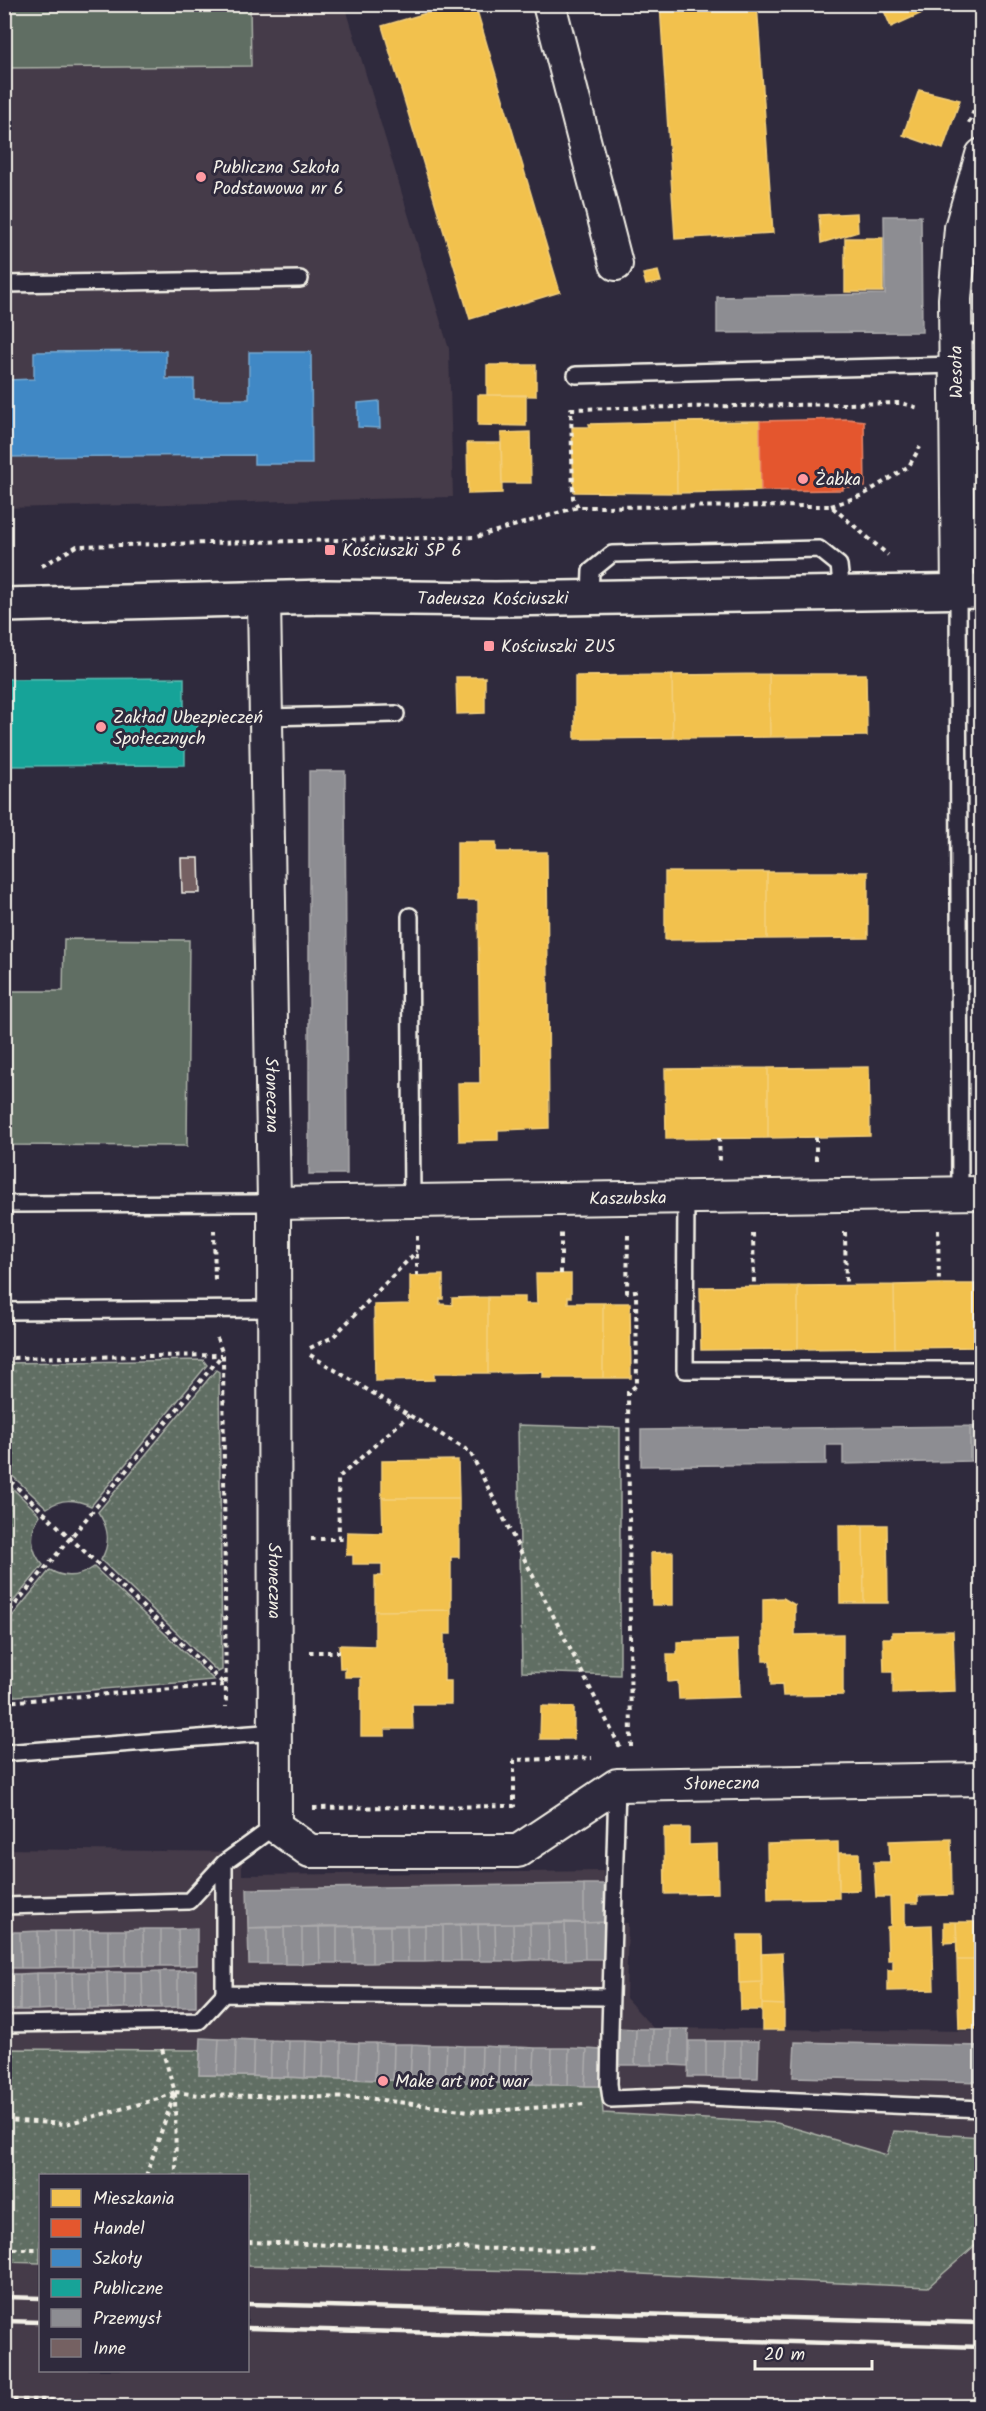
<svg xmlns="http://www.w3.org/2000/svg" width="986" height="2411" font-family="Kalam,sans-serif">
<style>
.built{fill:#443a48}
.grass{fill:url(#grass-dots);stroke:#aab0a6;stroke-width:1.5}
.pitch{fill:#616e64;stroke:#aab0a6;stroke-width:1.5}
.homes{fill:#f2c14e;stroke:#f3cf7c;stroke-width:1.5}
.shops{fill:#e4572e;stroke:#e98566;stroke-width:1.5}
.schools{fill:#3f88c5;stroke:#75a8d0;stroke-width:1.5}
.public{fill:#17a398;stroke:#59bab0;stroke-width:1.5}
.industry{fill:#8d8d92;stroke:#acabac;stroke-width:1.5}
.building{fill:#756162;stroke:#f4f1e8;stroke-width:1.5}
.lines{fill:none;stroke-linecap:round;stroke-linejoin:round}
.service-casing{stroke:#f4f1e8;stroke-width:20}
.minor-casing{stroke:#f4f1e8;stroke-width:36}
.tertiary-casing{stroke:#f4f1e8;stroke-width:38}
.path{stroke:#f4f1e8;stroke-width:4;stroke-dasharray:4.5 4.5;stroke-linecap:butt}
.service{stroke:#2f2a3d;stroke-width:15}
.minor{stroke:#2f2a3d;stroke-width:32}
.tertiary{stroke:#2f2a3d;stroke-width:33}
.rail{stroke:#f4f1e8;stroke-width:4.5}
.poi-dot{fill:#ff9aa2;stroke:#2f2a3d;stroke-width:2}
.labels{text-anchor:middle;stroke-width:6;stroke-linejoin:round;paint-order:stroke}
.poi-label{font-size:18px;fill:#f4f1e8;stroke:#2f2a3d;text-anchor:start}
.street-label{font-size:18px;fill:#f4f1e8;stroke:#2f2a3d}
</style>
<defs>
<pattern id="grass-dots" width="8" height="8" patternUnits="userSpaceOnUse" patternTransform="scale(1.5)"><rect width="8" height="8" fill="#616e64"/><path d="M2 2h.1M6 6h.1" fill="none" stroke="#78837a" stroke-width="1.8" stroke-linecap="round"/></pattern>
</defs>
<rect width="100%" height="100%" fill="#2f2a3d"/>
<filter id="ink" filterUnits="userSpaceOnUse"><feTurbulence type="fractalNoise" baseFrequency=".0167" numOctaves="2"/><feDisplacementMap in="SourceGraphic" scale="12" xChannelSelector="R" yChannelSelector="G"/><feConvolveMatrix kernelMatrix="1 2 1 2 8 2 1 2 1" color-interpolation-filters="sRGB"/></filter>
<g filter="url(#ink)">
<!-- built -->
<path class="built" d="M4 5H345L449 349 453 497 5 508Z
M5 1849 242 1852V1875L603 1871 605 1923H628L626 1998 653 2028 981 2031V2137L894 2131 887 2155 777 2123 603 2113 601 2087 199 2075V2050L5 2049Z
M981 2240V2406H5V2262L40 2263V2370H248V2266L596 2272 927 2287Z"/>
<!-- grass -->
<path class="grass" d="M203 1360 207 1365 91 1506C75 1499 61 1498 47 1508L5 1469V1363Z
M216 1370 219 1372 222 1670 218 1672 101 1560C111 1543 109 1528 98 1512Z
M518 1425 620 1428V1675L522 1672Z
M5 1481 40 1515C29 1531 30 1551 43 1565L5 1612Z
M94 1567 214 1680 5 1697V1625L50 1570C65 1579 80 1577 94 1567Z
M5 2049 200 2050 199 2075 601 2086 603 2113 777 2123 887 2155 894 2131 981 2137V2240L928 2287 596 2272 248 2266V2176H40V2263L5 2262Z"/>
<!-- pitch -->
<path class="pitch" d="M4 5H250L251 66 5 68Z
M64 939 189 940 187 1146 5 1145V991H63Z"/>
<!-- homes -->
<path class="homes" d="M457 4H475L560 292 470 319 382 26Z
M660 4H757L773 233 675 239Z
M881 4H942L891 27Z
M919 90 960 100 943 149 903 135Z
M857 213 858 232 821 243 819 215Z
M845 238H883V292H845Z
M658 271 661 282 646 285 643 274Z
M487 365H536V396L487 395Z
M478 395H526V426L478 425Z
M760 421 761 491 677 493 676 422Z
M676 422 677 493 574 492 572 427H590L589 424Z
M530 432 531 483H502L501 433Z
M467 443H501L502 493 468 494Z
M769 674H866L867 736 770 737Z
M769 674 770 737 673 738 672 675Z
M672 675 673 738 575 739V676Z
M456 677H485V713L457 714Z
M457 842H496V852H547L549 1128 498 1130V1140L459 1141 458 1083H480L478 900H457Z
M665 872H767V939L665 940Z
M767 872H868V938L767 939Z
M869 1067 870 1136 768 1138V1068Z
M768 1068V1138L666 1139 665 1069Z
M536 1274H571V1297H568V1303H603V1378H543V1372L488 1373V1297H525V1304H537Z
M443 1275V1299H440V1304L452 1305V1298L488 1297V1373H434V1380L375 1381 374 1305 410 1304V1276Z
M939 1284H982V1347L895 1348 894 1285Z
M894 1285 895 1348 798 1349V1286Z
M798 1286V1349L701 1350 700 1287Z
M603 1303H630L631 1378H603Z
M458 1460 459 1498H382V1461Z
M382 1498H459V1557H451V1610L375 1611V1576H382V1564H353V1555H346L347 1532 383 1533Z
M839 1525H863L864 1603H840Z
M863 1525H887L888 1603H864Z
M673 1552V1605H652L651 1553Z
M783 1598 795 1605V1635L843 1634V1695L783 1696 782 1684 771 1685 770 1661H763V1599Z
M451 1610V1634H444V1681H451V1704H412L413 1729H385V1736H361V1677H345V1668H340L339 1645 375 1646V1611Z
M953 1631 955 1691 893 1693V1672H884L883 1638H892V1632Z
M738 1640 740 1697 679 1699 678 1681 668 1682 667 1654H677V1642Z
M541 1706 574 1707V1739H540Z
M664 1828H689V1845L717 1844 718 1893 665 1894Z
M951 1839 952 1895 918 1896V1903H905V1926L932 1925 934 1990 888 1991V1970H893V1960H888L887 1927 891 1926 890 1897H876L874 1862H890L889 1841Z
M838 1842 839 1898 768 1899 767 1844Z
M839 1853H859L860 1890 839 1891Z
M944 1922H956L957 1942 944 1943Z
M956 1922H975L976 1960H957Z
M975 1922H982V1960H976Z
M738 1935H761L762 1982 739 1983Z
M782 1953 784 2005 762 2004 761 1954Z
M957 1960H976L978 2029H959Z
M976 1960H982V2029H978Z
M762 1982V2010H741L740 1983Z
M762 2004 784 2005V2030H762Z"/>
<!-- shops -->
<path class="shops" d="M848 419 864 421 865 487H843V490L761 491 760 421Z"/>
<!-- schools -->
<path class="schools" d="M166 351V379H194V399H249V352H311L312 464H254V455L4 457V399H8V380L34 379V352Z
M379 401 380 428 358 427V403Z"/>
<!-- public -->
<path class="public" d="M184 678V714H197L198 740H185V765L4 766V679Z"/>
<!-- industry -->
<path class="industry" d="M884 216H921L922 332 717 333V297L885 294Z
M309 771H345L347 1174H309Z
M982 1425V1460L970 1461V1426Z
M970 1426V1461L843 1464V1445H826V1464L641 1466V1430Z
M584 1884H604L605 1922 584 1923Z
M584 1884V1923L248 1928 247 1889Z
M565 1922 584 1923 585 1959 566 1960Z
M565 1922 566 1960H549L548 1923Z
M605 1922V1959H585L584 1923Z
M530 1923H548L549 1960H531Z
M530 1923 531 1960 514 1961 513 1924Z
M460 1924H478L479 1961H461Z
M460 1924 461 1961H443V1925Z
M478 1924H495L496 1961H479Z
M495 1924H513L514 1961H496Z
M372 1925H390V1962L372 1963Z
M372 1925V1963H355L354 1926Z
M390 1925H407L408 1962H390Z
M407 1925H425V1962H408Z
M425 1925H443V1961L425 1962Z
M319 1926H337V1963H320Z
M319 1926 320 1963 302 1964V1927Z
M337 1926H354L355 1963H337Z
M267 1927H284L285 1964H267Z
M267 1927V1964H249L248 1928Z
M284 1927H302V1964H285Z
M197 1928V1965L179 1966 178 1929Z
M143 1929 144 1966H126V1930Z
M143 1929H161V1966H144Z
M161 1929H178L179 1966H161Z
M90 1930 91 1967H73V1931Z
M90 1930H108V1967H91Z
M108 1930H126V1966L108 1967Z
M38 1931 39 1968H21L20 1932Z
M38 1931H55L56 1967 39 1968Z
M55 1931H73V1967H56Z
M4 1932H20L21 1968H4Z
M196 1970V2007H178V1971Z
M160 1971H178V2007L161 2008Z
M160 1971 161 2008H143L142 1972Z
M72 1972H89L90 2009H73Z
M72 1972 73 2009H55V1973Z
M89 1972H107L108 2009H90Z
M107 1972H125V2008L108 2009Z
M125 1972H142L143 2008H125Z
M37 1973 38 2010H20V1974Z
M37 1973H55V2009L38 2010Z
M4 1974H20V2010H4Z
M617 2028 636 2029 635 2065H616Z
M636 2029H653L652 2065H635Z
M653 2029H671V2065H652Z
M671 2029H688V2066L671 2065Z
M201 2038 219 2039 217 2075H199Z
M219 2039H236L235 2076 217 2075Z
M236 2039 254 2040 253 2076H235Z
M254 2040H271L270 2077 253 2076Z
M271 2040 289 2041 288 2077H270Z
M289 2041H306L305 2078 288 2077Z
M306 2041 324 2042 323 2078H305Z
M689 2041H706V2077H688Z
M706 2041H724L723 2078 706 2077Z
M724 2041H741V2078H723Z
M741 2041H759L758 2078H741Z
M324 2042H341V2079L323 2078Z
M341 2042 359 2043 357 2079H341Z
M795 2042 982 2046V2082L793 2077Z
M359 2043H376L375 2080 357 2079Z
M376 2043 394 2044 393 2080H375Z
M394 2044H412L410 2081 393 2080Z
M412 2044 429 2045 428 2081H410Z
M429 2045H447L445 2082 428 2081Z
M447 2045 464 2046 463 2082H445Z
M464 2046H482L481 2083 463 2082Z
M482 2046 499 2047 498 2083H481Z
M499 2047H517L516 2084 498 2083Z
M517 2047 535 2048 533 2084H516Z
M535 2048H552L551 2085 533 2084Z
M552 2048H569L568 2085H551Z
M569 2048 587 2049 585 2086 568 2085Z
M587 2049 601 2050V2086H585Z"/>
<!-- building -->
<path class="building" d="M181 858H199L200 893H182Z"/>
<g class="lines">
<defs>
<path id="service" d="M4 284 300 279
M955 334H982
M576 375 956 365
M958 591 960 1193
M590 596 591 571 612 554 819 549 839 565 842 593
M265 717 396 714
M410 916 412 1201
M686 1197 685 1370H982
M4 1204 274 1203
M4 1311 274 1309
M4 1753 275 1732
M617 1786 610 2030 609 2084 611 2099 685 2096 982 2109
M275 1826 224 1863V1994L611 1997
M4 1906 189 1901 224 1863
M4 2024 199 2021 224 1994"/>
<g id="minor">
<path d="M549 4 616 264"/>
<path d="M958 591 955 299 961 228 982 155"/>
<path id="s1" d="M264 600 274 1203 275 1826 310 1851H518L617 1785 982 1779"/>
<path id="s2" d="M274 1203 982 1193"/>
</g>
<g id="tertiary">
<path id="s3" d="M4 605 326 597 495 599 982 591"/>
</g>
</defs>
<!-- service casing -->
<use href="#service" class="service-casing"/>
<!-- minor casing -->
<use href="#minor" class="minor-casing"/>
<!-- tertiary casing -->
<use href="#tertiary" class="tertiary-casing"/>
<!-- path -->
<path class="path" d="M969 123 982 90
M831 506 863 495 909 466 920 447
M578 507 573 498 571 409 901 403 919 408
M42 566 77 546 476 537 578 507 831 506 888 555
M719 1138 720 1162
M816 1160V1137
M214 1230 215 1282
M938 1230 939 1284
M845 1232 846 1285
M753 1233 754 1286
M628 1235 627 1292 636 1291 637 1385 628 1392 631 1750
M417 1236V1275
M561 1274V1233
M217 1338 223 1355 226 1707
M310 1348 333 1337 417 1251
M310 1355 470 1452 621 1749
M4 1358 222 1355
M4 1475 225 1685
M311 1539H347
M339 1539 338 1478 409 1415
M4 1618 222 1355
M309 1652H340
M4 1702 225 1685
M313 1808 514 1806V1760L592 1758
M162 2049 175 2092 199 2095 366 2098 477 2112 585 2104
M4 2120 66 2124 158 2099 175 2092
M146 2176 175 2092 176 2176
M248 2242 422 2248 595 2250
M4 2249H40
M4 2400H71L188 2406"/>
<!-- service -->
<use href="#service" class="service"/>
<!-- minor -->
<use href="#minor" class="minor"/>
<!-- tertiary -->
<use href="#tertiary" class="tertiary"/>
<!-- rail -->
<path class="rail" d="M4 2297 40 2298
M248 2304 982 2323
M4 2321 40 2322
M248 2328 982 2347"/>
</g>
</g>
<!-- markers -->
<g class="poi-dot">
<circle cx="201" cy="177" r="6"/>
<circle cx="803" cy="479" r="6"/>
<rect x="324" y="544" width="12" height="12" rx="3"/>
<rect x="483" y="640" width="12" height="12" rx="3"/>
<circle cx="101" cy="727" r="6"/>
<circle cx="383" cy="2081" r="6"/>
</g>
<g class="labels">
<!-- poi labels -->
<g class="poi-label">
<text x="213" y="173">Publiczna Szkoła<tspan x="213" dy="21">Podstawowa nr 6</tspan></text>
<text x="815" y="485">Żabka</text>
<text x="342" y="556">Kościuszki SP 6</text>
<text x="501" y="652">Kościuszki ZUS</text>
<text x="113" y="723">Zakład Ubezpieczeń<tspan x="113" dy="21">Społecznych</tspan></text>
<text x="395" y="2087">Make art not war</text>
</g>
<!-- street labels -->
<g class="street-label">
<text transform="translate(956 372) rotate(-91)" y="6">Wesoła</text>
<text dy="6" stroke="none"><textPath href="#s3" startOffset="489">Tadeusza Kościuszki</textPath></text>
<text dy="6" stroke="none"><textPath href="#s1" startOffset="495">Słoneczna</textPath></text>
<text dy="6" stroke="none"><textPath href="#s2" startOffset="354">Kaszubska</textPath></text>
<text dy="6" stroke="none"><textPath href="#s1" startOffset="981">Słoneczna</textPath></text>
<text dy="6" stroke="none"><textPath href="#s1" startOffset="1701">Słoneczna</textPath></text>
</g>
</g>
<!-- margin -->
<rect width="986" height="2411" fill="none" stroke="#2f2a3d" stroke-width="24"/>
<rect x="12" y="12" width="962" height="2387" fill="none" stroke="#f4f1e8" stroke-width="2" filter="url(#ink)"/>
<!-- legend -->
<rect x="39" y="2174" width="210" height="198" fill="#2f2a3d" stroke="#7e7a81" stroke-width="1.5"/>
<rect x="51" y="2189" width="30" height="18" fill="#f2c14e" stroke="#7e7a81" stroke-width="1.5"/>
<text x="93" y="2204" font-size="18" fill="#f4f1e8">Mieszkania</text>
<rect x="51" y="2219" width="30" height="18" fill="#e4572e" stroke="#7e7a81" stroke-width="1.5"/>
<text x="93" y="2234" font-size="18" fill="#f4f1e8">Handel</text>
<rect x="51" y="2249" width="30" height="18" fill="#3f88c5" stroke="#7e7a81" stroke-width="1.5"/>
<text x="93" y="2264" font-size="18" fill="#f4f1e8">Szkoły</text>
<rect x="51" y="2279" width="30" height="18" fill="#17a398" stroke="#7e7a81" stroke-width="1.5"/>
<text x="93" y="2294" font-size="18" fill="#f4f1e8">Publiczne</text>
<rect x="51" y="2309" width="30" height="18" fill="#8d8d92" stroke="#7e7a81" stroke-width="1.5"/>
<text x="93" y="2324" font-size="18" fill="#f4f1e8">Przemysł</text>
<rect x="51" y="2339" width="30" height="18" fill="#756162" stroke="#7e7a81" stroke-width="1.5"/>
<text x="93" y="2354" font-size="18" fill="#f4f1e8">Inne</text>
<!-- scale -->
<path d="M755 2360v9h117v-9" fill="none" stroke="#f4f1e8" stroke-width="3"/>
<text x="764" y="2360" font-size="18" fill="#f4f1e8" stroke="#2f2a3d" stroke-width="4.5" paint-order="stroke">20 m</text>
</svg>
